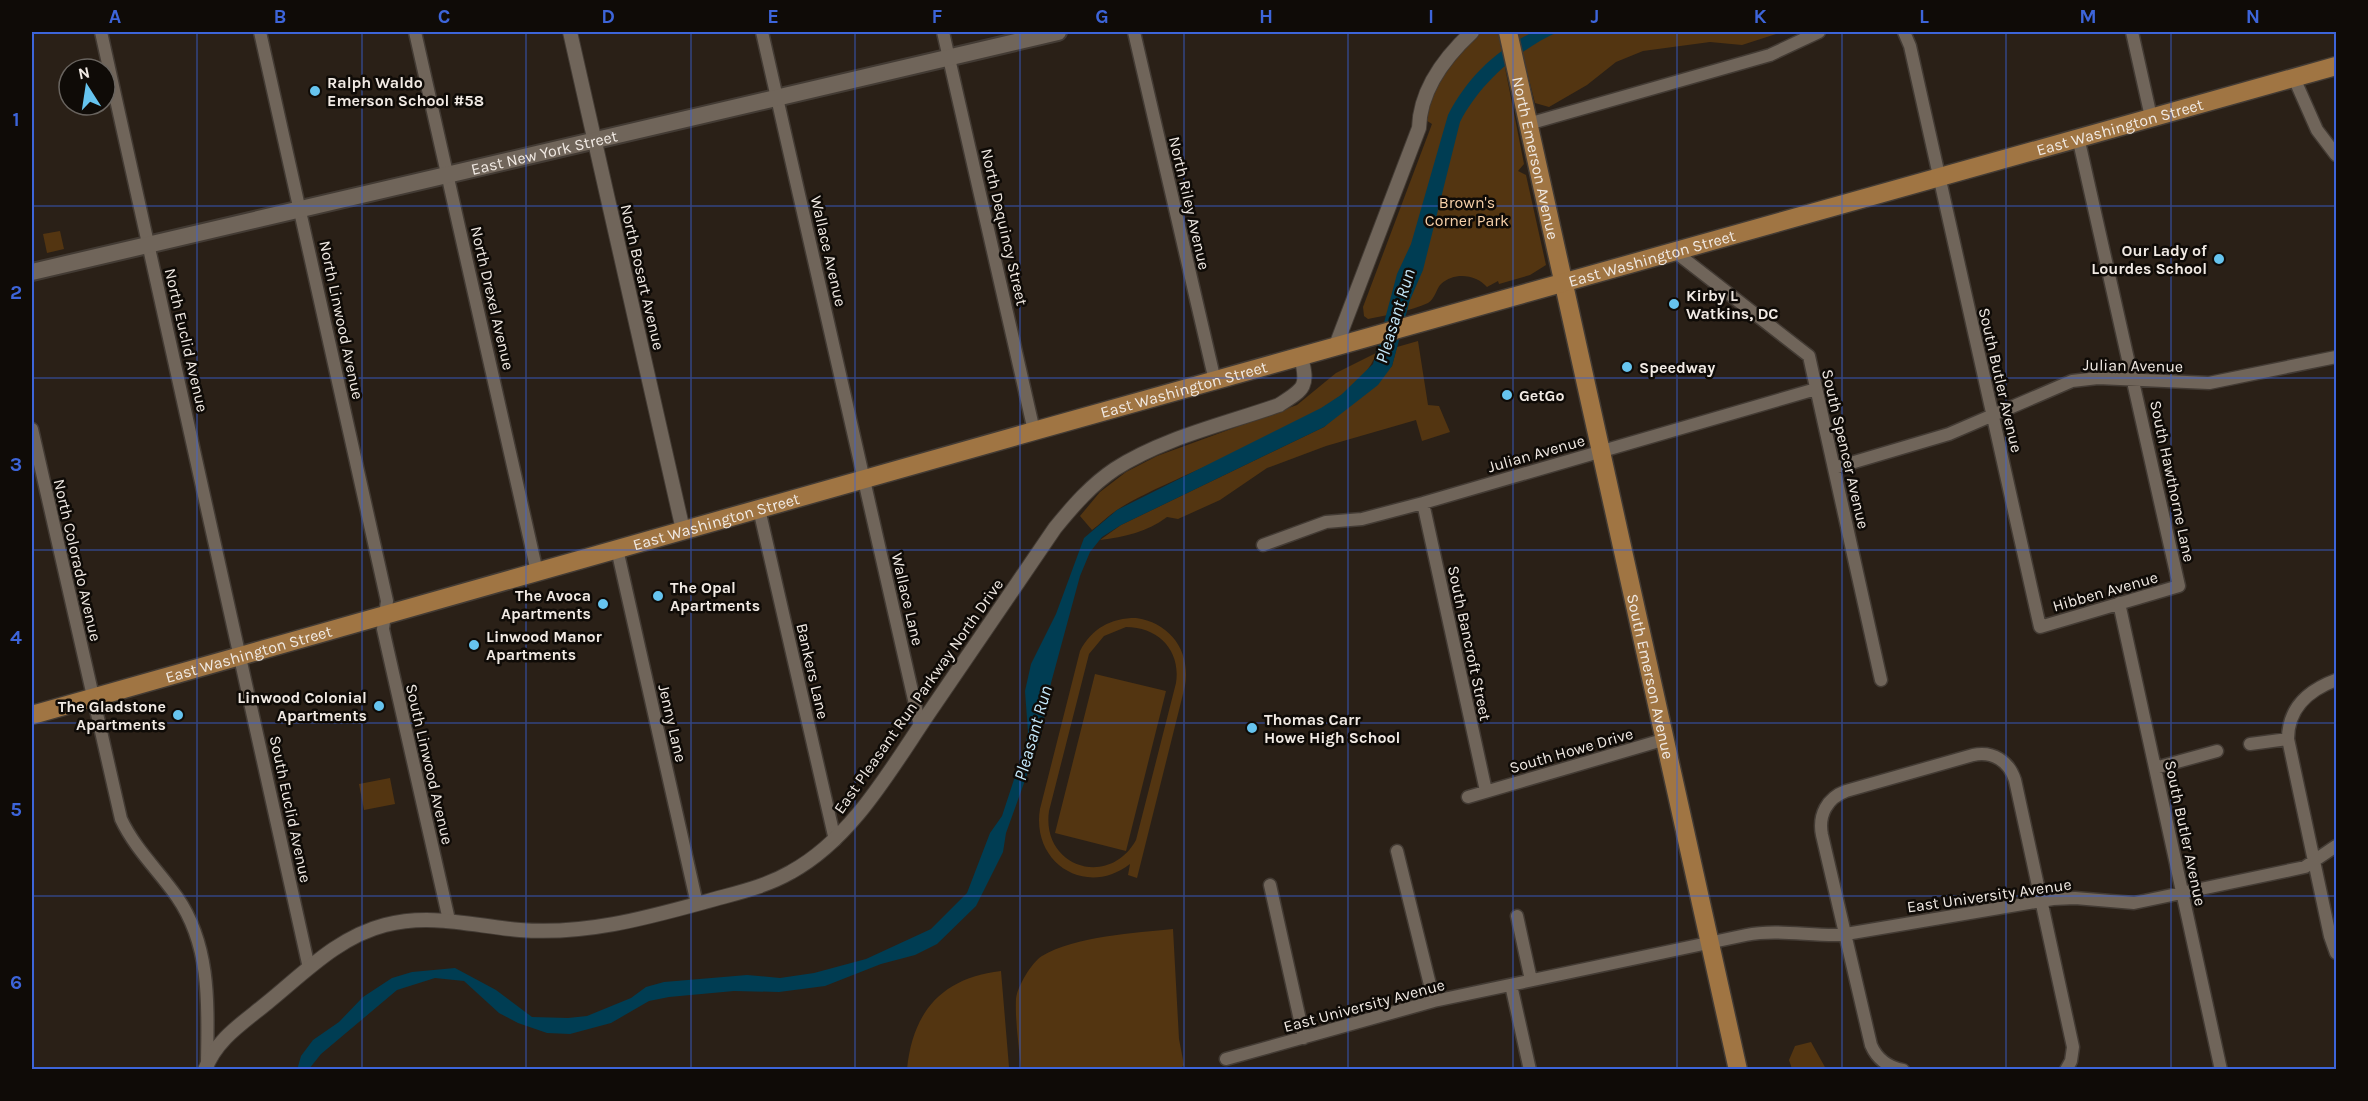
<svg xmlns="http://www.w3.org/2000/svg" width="2368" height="1101" font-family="Karla,sans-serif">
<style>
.green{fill:#533511;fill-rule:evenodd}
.water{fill:#003d53}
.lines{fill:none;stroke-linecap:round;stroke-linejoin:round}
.minor-casing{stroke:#433b34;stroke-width:15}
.tertiary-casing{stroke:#433b34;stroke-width:16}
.secondary-casing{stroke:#433b34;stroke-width:20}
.primary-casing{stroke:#433b34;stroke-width:21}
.minor{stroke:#70655a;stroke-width:12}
.tertiary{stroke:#70655a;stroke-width:14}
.secondary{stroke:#70655a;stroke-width:16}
.primary{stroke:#a07543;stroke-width:18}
.grid{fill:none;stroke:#3d65da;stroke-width:1.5;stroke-opacity:0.55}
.poi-dot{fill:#66c4ef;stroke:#0f0b07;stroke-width:2}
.labels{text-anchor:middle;stroke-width:5;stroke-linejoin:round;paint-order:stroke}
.poi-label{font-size:16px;font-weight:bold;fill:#f1eae4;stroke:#0f0b07;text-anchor:start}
.street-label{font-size:16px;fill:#f1eae4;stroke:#0f0b07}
.park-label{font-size:16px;fill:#f8d1a9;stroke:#0f0b07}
.water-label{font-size:18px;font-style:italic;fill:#c4e8fb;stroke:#0f0b07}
.neatline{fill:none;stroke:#3d65da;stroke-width:2}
.grid-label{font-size:20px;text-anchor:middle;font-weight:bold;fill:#3d65da}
</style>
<rect width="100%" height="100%" fill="#2a2017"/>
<!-- green -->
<path class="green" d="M1478 32H1498L1524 164 1518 171 1526 175 1546 265 1530 275 1499 284 1498 281 1487 287C1477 275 1455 271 1441 284 1436 289 1435 299 1428 303 1411 311 1387 315 1368 319L1364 316 1363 307 1432 124 1421 117 1437 80Z
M1517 32H1782L1742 45 1710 42 1643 51 1616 62 1587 85 1549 107 1535 103Z
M60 231 64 249 47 253 43 234Z
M1418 341 1428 405 1439 406 1450 432 1422 441 1416 420 1326 446 1267 468 1220 500 1178 519 1167 517C1147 532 1125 537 1100 540L1121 525 1324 427 1392 366 1397 347Z
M1376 353C1359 416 1172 473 1117 510 1108 516 1100 524 1092 530L1080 516 1100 492 1126 472 1157 456 1297 405 1336 373Z
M1136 618C1171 623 1191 652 1185 686L1137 878 1128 875 1130 864C1086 898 1031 863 1040 809L1080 651C1092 628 1111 618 1136 618ZM1126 627C1159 627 1181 651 1176 683L1136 840C1109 889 1041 867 1049 811L1089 654 1104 636Z
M1095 674 1166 691 1126 851 1055 833Z
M390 778 395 804 364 810 359 784Z
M1173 929 1179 1039 1184 1065 1180 1069H1021C1019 1046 1015 1022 1016 999 1017 987 1032 962 1042 956 1075 936 1136 933 1173 929Z
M1001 971 1009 1067 1006 1070 907 1069C913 1011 942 978 1001 971Z
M1811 1042 1826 1069H1792L1789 1060 1795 1046Z"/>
<!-- water -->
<path class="water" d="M1533 32H1558C1519 49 1480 83 1460 122L1423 270 1410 300 1392 366 1378 385 1324 427 1121 525 1102 537 1090 552 1080 576 1051 683 1040 739 1006 833 1003 852 976 906 937 944 915 955 881 964 825 986 779 992 734 991 669 997 649 1001 611 1023 570 1034 547 1033 518 1023 499 1013 464 981 435 978 397 990 321 1054 309 1069 297 1070 301 1056 313 1040 339 1022 363 997 392 978 412 972 455 968 496 990 532 1017 568 1018 587 1016 631 998 646 987 664 982 747 975 780 978 814 973 866 959 931 929 967 893 990 833 1002 816 1025 746 1028 732 1025 691 1031 664 1056 614 1084 538 1117 510 1321 408 1341 395 1373 364 1397 274 1411 244 1448 115C1467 78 1496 50 1533 32Z"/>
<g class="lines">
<defs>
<path id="minor" d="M101 32 309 968
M260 32 387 601 383 629 449 920
M415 32 537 572
M762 32 920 726
M943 32 1034 431
M1134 32 1215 381
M1904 32 1910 46 2040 627 2179 586 2078 137
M2132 32 2151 117
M2294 78 2317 130 2336 155
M1528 124 1770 55 1819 32
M1674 251 1809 356 1881 680
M32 429 121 819C135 849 159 871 177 897 211 946 208 1005 207 1062
M1834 468 1949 434 2072 381 2098 378 2209 383 2336 357
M1423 503 1486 791
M759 509 835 840
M1263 545 1326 522 1362 519 1423 503 1816 389
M617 549 697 904
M2119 603 2221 1070
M2336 680C2309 690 2288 707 2288 739L2330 936 2336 953
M2250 744 2288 739
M2155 768 2217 751
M1468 797 1666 739
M1397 851 1434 1001
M1270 885 1304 1038
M1517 916 1531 980
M1511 985 1530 1070
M1226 1059 1434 1001 1746 935C1777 929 1809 936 1840 935L2053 899 2075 898 2134 903 2305 867 2336 846
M1903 1070C1887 1067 1877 1059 1871 1045L1822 835C1818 815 1827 798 1846 791L1973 755C1993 751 2009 761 2015 780L2073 1047 2071 1061 2066 1070"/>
<path id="tertiary" d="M570 32 683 530
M1335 348 1419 128C1420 90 1445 57 1472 32
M205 1070C215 1040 244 1022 267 1003 304 973 338 937 385 925 431 913 474 926 520 930 586 935 646 918 708 901 736 893 765 887 791 872 855 837 894 763 935 704 975 645 1015 587 1055 528 1073 506 1091 485 1115 469 1163 438 1225 424 1279 405 1304 389 1309 387 1301 357"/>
<g id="secondary">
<path id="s1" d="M32 272 1058 32"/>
</g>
<g id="primary">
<path id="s2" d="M1508 32 1738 1070"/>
<path id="s3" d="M32 715 1034 431 2336 66"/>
</g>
</defs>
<!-- minor casing -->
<use href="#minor" class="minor-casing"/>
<!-- tertiary casing -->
<use href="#tertiary" class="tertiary-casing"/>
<!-- secondary casing -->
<use href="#secondary" class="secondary-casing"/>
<!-- primary casing -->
<use href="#primary" class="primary-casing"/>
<!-- minor -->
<use href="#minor" class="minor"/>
<!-- tertiary -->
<use href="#tertiary" class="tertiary"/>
<!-- secondary -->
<use href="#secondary" class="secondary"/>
<!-- primary -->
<use href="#primary" class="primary"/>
</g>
<!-- grid -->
<path class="grid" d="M197 32V1070M362 32V1070M526 32V1070M691 32V1070M855 32V1070M1020 32V1070M1184 32V1070M1348 32V1070M1513 32V1070M1677 32V1070M1842 32V1070M2006 32V1070M2171 32V1070M32 206H2336M32 378H2336M32 550H2336M32 723H2336M32 896H2336"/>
<!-- markers -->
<g class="poi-dot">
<circle cx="315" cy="91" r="6"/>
<circle cx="2219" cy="259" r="6"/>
<circle cx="1674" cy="304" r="6"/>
<circle cx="1627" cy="367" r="6"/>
<circle cx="1507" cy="395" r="6"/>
<circle cx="658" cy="596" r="6"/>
<circle cx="603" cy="604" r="6"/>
<circle cx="474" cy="645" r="6"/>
<circle cx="379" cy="706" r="6"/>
<circle cx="178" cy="715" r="6"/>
<circle cx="1252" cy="728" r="6"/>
</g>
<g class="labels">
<!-- poi labels -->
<g class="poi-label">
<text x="327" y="88">Ralph Waldo<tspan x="327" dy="18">Emerson School #58</tspan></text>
<text x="2207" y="256" text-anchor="end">Our Lady of<tspan x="2207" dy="18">Lourdes School</tspan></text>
<text x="1686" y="301">Kirby L<tspan x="1686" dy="18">Watkins, DC</tspan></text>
<text x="1639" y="373">Speedway</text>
<text x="1519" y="401">GetGo</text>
<text x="670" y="593">The Opal<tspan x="670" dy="18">Apartments</tspan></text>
<text x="591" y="601" text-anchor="end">The Avoca<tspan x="591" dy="18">Apartments</tspan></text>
<text x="486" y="642">Linwood Manor<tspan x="486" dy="18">Apartments</tspan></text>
<text x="367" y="703" text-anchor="end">Linwood Colonial<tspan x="367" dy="18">Apartments</tspan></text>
<text x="166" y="712" text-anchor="end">The Gladstone<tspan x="166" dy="18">Apartments</tspan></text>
<text x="1264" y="725">Thomas Carr<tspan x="1264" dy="18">Howe High School</tspan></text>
</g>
<!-- street labels -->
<g class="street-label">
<text dy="6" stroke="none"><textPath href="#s3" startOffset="2169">East Washington Street</textPath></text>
<text dy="6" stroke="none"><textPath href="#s1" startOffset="526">East New York Street</textPath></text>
<text dy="6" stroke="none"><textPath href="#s2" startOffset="129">North Emerson Avenue</textPath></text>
<text transform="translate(1190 203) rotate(77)" y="6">North Riley Avenue</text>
<text transform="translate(1005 227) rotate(77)" y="6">North Dequincy Street</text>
<text transform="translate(829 251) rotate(77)" y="6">Wallace Avenue</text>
<text dy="6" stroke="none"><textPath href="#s3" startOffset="1683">East Washington Street</textPath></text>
<text transform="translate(643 277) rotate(77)" y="6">North Bosart Avenue</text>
<text transform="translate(493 298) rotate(77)" y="6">North Drexel Avenue</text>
<text transform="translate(342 320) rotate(78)" y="6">North Linwood Avenue</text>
<text transform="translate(187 340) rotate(77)" y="6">North Euclid Avenue</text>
<text transform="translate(2133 365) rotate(1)" y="6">Julian Avenue</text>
<text transform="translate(2001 380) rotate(77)" y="6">South Butler Avenue</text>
<text dy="6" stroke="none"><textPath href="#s3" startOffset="1197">East Washington Street</textPath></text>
<text transform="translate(1846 449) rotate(77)" y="6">South Spencer Avenue</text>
<text transform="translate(1536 453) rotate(-16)" y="6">Julian Avenue</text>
<text transform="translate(2173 481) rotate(78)" y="6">South Hawthorne Lane</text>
<text dy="6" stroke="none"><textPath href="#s3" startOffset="711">East Washington Street</textPath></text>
<text transform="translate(78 560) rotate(77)" y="6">North Colorado Avenue</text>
<text transform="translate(2105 591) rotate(-16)" y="6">Hibben Avenue</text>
<text transform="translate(908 599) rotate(77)" y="6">Wallace Lane</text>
<text transform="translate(1470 643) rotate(78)" y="6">South Bancroft Street</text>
<text dy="6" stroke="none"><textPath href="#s3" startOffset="225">East Washington Street</textPath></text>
<text transform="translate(813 671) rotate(77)" y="6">Bankers Lane</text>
<text dy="6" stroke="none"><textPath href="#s2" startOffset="660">South Emerson Avenue</textPath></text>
<text transform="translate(918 696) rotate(-55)" y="6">East Pleasant Run Parkway North Drive</text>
<text transform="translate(673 723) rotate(77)" y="6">Jenny Lane</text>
<text transform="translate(1571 750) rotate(-16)" y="6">South Howe Drive</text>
<text transform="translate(430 764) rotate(77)" y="6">South Linwood Avenue</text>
<text transform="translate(291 809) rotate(78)" y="6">South Euclid Avenue</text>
<text transform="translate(2186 833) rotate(78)" y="6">South Butler Avenue</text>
<text transform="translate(1989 895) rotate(-8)" y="6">East University Avenue</text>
<text transform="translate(1364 1005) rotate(-15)" y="6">East University Avenue</text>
</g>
<!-- park labels -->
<g class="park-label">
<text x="1467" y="208">Brown's<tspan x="1467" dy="18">Corner Park</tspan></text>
</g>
<!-- water labels -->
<g class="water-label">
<text transform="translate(1395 316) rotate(-73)" y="6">Pleasant Run</text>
<text transform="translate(1033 733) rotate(-74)" y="6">Pleasant Run</text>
</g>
</g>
<!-- border -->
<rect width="2368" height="1101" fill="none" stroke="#0f0b07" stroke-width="66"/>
<!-- north arrow -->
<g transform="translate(87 87) rotate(348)"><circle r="28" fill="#0f0b07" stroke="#69645f" stroke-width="1.5"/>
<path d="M0-4.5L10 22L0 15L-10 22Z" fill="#66c4ef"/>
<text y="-9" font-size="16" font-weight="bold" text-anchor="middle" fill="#f1eae4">N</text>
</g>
<rect x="33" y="33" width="2302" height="1035" class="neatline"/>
<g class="grid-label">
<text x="115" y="23">A</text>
<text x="280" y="23">B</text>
<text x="444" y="23">C</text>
<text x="608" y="23">D</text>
<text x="773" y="23">E</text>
<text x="937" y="23">F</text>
<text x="1102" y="23">G</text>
<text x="1266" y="23">H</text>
<text x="1431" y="23">I</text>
<text x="1595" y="23">J</text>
<text x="1760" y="23">K</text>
<text x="1924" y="23">L</text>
<text x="2088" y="23">M</text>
<text x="2253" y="23">N</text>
<text x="16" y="126">1</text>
<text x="16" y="299">2</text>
<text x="16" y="471">3</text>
<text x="16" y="644">4</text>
<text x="16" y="816">5</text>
<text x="16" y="989">6</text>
</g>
</svg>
